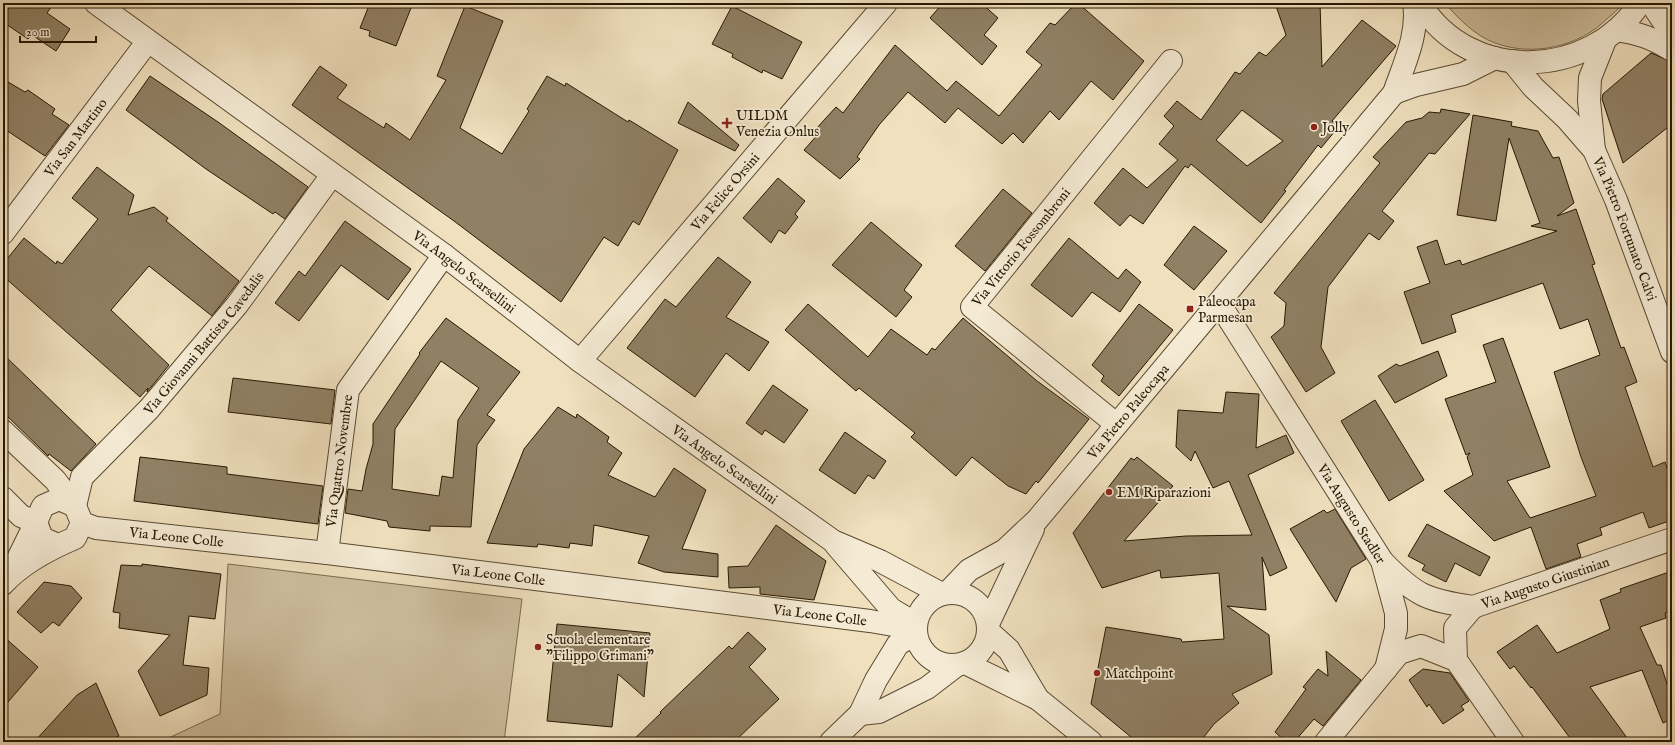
<svg xmlns="http://www.w3.org/2000/svg" width="1675" height="745" font-family="'IM FELL English',serif">
<style>
.green{fill:#cebe9e;stroke:#7a6b50}
.building{fill:#908064;stroke:#271802;fill-rule:evenodd}
.lines{fill:none;stroke-linecap:round;stroke-linejoin:round}
.minor-casing{stroke:#594a31;stroke-width:24}
.minor{stroke:#f5ebd5;stroke-width:22}
.poi-dot{fill:#8f2418;stroke:#f5ebd5;stroke-width:1.5}
.labels{text-anchor:middle;stroke-width:3.5;stroke-linejoin:round;paint-order:stroke}
.poi-label{font-size:14px;fill:#271802;stroke:#f5ebd5;text-anchor:start}
.street-label{font-size:14px;fill:#271802;stroke:#f5ebd5}
</style>
<rect width="100%" height="100%" fill="#f0e0be"/>
<filter id="stains"><feTurbulence type="fractalNoise" baseFrequency=".005" numOctaves="4"/><feColorMatrix values="0 0 0 0 .2 0 0 0 0 .09 0 0 0 0 .02 0 0 0 .5 -.17"/></filter>
<radialGradient id="worn" r=".72"><stop offset=".6" stop-color="#630" stop-opacity="0"/><stop offset="1" stop-color="#630" stop-opacity=".3"/></radialGradient>
<!-- green -->
<path class="green" d="M1445 3H1623C1619 9 1613 14 1608 18 1579 47 1533 57 1495 43 1474 35 1459 19 1445 3Z
M228 564 522 599 504 742H160L220 714Z"/>
<!-- building -->
<path class="building" d="M3 3H54L47 13 70 29 56 51 32 35 28 39 3 22Z
M370 3H413L396 46 369 36 370 31 360 28Z
M943 3H981L998 18 984 35 997 46 982 65 930 18Z
M1076 3H1078L1144 61 1113 100 1091 81 1059 120 1050 111 1023 143 1013 133 1002 144 958 108 945 123 908 92 879 125 857 157 860 159 840 179 804 150 820 132 815 130 836 107 843 113 895 45 947 91 956 81 999 116 1042 65 1026 52 1050 23 1055 25Z
M1275 3H1320L1322 67 1362 20 1396 46 1332 121 1340 125 1321 148 1318 145 1284 190 1286 191 1261 223 1191 164 1188 168 1185 166 1143 224 1130 215 1120 226 1094 203 1123 168 1147 188 1178 160 1159 144 1174 126 1164 116 1177 101 1201 120 1235 72 1240 74 1259 52 1266 56 1286 35ZM1242 110 1283 141 1247 166 1216 140Z
M465 6 503 21 460 128 502 154 529 111 527 109 547 76 565 86 566 83 628 122 629 120 678 150 639 225 633 221 618 246 604 237 561 302 454 221 292 105 320 66 347 85 337 98 384 128 386 123 410 140 446 80 437 76Z
M732 6 802 42 782 79 763 70 762 73 732 57 733 54 712 44Z
M1651 53 1672 62V124L1623 163 1602 99 1603 94Z
M150 76 218 122 308 187 285 219 275 212 273 214 206 169 126 110Z
M3 79 25 92 28 90 55 109 52 114 69 125 45 156 3 128Z
M688 102 739 145 735 151 678 123Z
M1441 109 1470 114 1435 154 1429 153 1382 211 1394 221 1379 240 1369 233 1328 287 1321 347 1335 373 1306 392 1271 337 1284 326 1286 303 1274 293 1380 163 1373 157 1406 122 1422 118 1429 112 1440 113Z
M1473 115 1512 122 1511 126 1538 131 1553 158 1559 157 1574 203 1557 216 1576 209 1595 264 1592 265 1621 348 1624 347 1637 382 1625 387 1653 467 1665 462 1672 483V520L1649 528 1643 512 1600 528 1602 535 1577 544 1581 557 1546 569 1531 527 1494 541 1444 491 1473 475 1467 457 1470 453 1466 455 1445 399 1496 382 1483 345 1503 338 1550 467 1507 481 1530 518 1596 496 1581 457 1554 372 1600 355 1588 319 1560 329 1543 283 1451 315 1456 332 1422 344 1404 292 1430 283 1417 247 1437 240 1445 265 1460 260 1462 265 1557 231 1531 226 1540 223 1509 138 1496 221 1457 215Z
M97 167 134 195 128 215 154 207 168 218 166 221 239 281 212 316 149 266 111 310 169 365 147 392 148 388 140 397 3 276V264L24 238 56 264 57 261 62 264 98 219 72 198Z
M778 178 805 201 795 214 798 217 785 234 779 230 771 243 743 218Z
M1003 189 1032 213 985 271 955 246Z
M345 221 411 269 388 300 341 265 299 321 275 303 299 271 305 276Z
M871 222 922 265 904 290 912 297 896 317 832 265Z
M1194 226 1227 251 1194 290 1164 265Z
M1069 238 1118 279 1126 269 1141 282 1120 312 1092 292 1072 317 1031 285Z
M718 257 751 282 726 317 769 342 749 371 726 353 695 397 627 348 665 299 676 307Z
M808 304 868 357 891 329 927 355 932 348 935 350 963 318 1037 381 1089 419 1038 483 1036 481 1026 494 1008 486 972 457 956 476 911 437 915 433 859 388 856 391 785 330Z
M1139 304 1173 330 1119 396 1101 381 1104 376 1092 365Z
M446 318 520 372 487 415 495 420 477 445 471 527 430 526V531L389 527 387 521 345 513 348 489 362 491 366 469 373 444V424L420 354 419 353ZM441 361 479 388 458 420 453 478 442 476 439 496 392 489 395 429Z
M1438 351 1447 376 1395 403 1378 376 1396 364 1400 366Z
M3 354 96 444 71 471 49 454 48 456 44 452 3 412Z
M233 378 335 390 331 424 228 412Z
M773 385 808 410 784 443 765 430 762 435 746 423Z
M1226 392 1259 394 1256 448 1286 435 1294 453 1248 475 1287 568 1270 576 1262 557 1266 610 1227 606 1269 635 1272 674 1232 694 1239 703 1214 724 1200 742H1137L1091 704 1106 627 1181 639 1182 642 1224 639 1219 573 1161 578 1160 570 1102 588 1073 533 1131 458 1134 460 1137 457 1173 486 1124 541 1186 536 1252 535 1229 481 1213 488 1195 451 1191 461 1176 447 1178 410 1223 413Z
M1375 400 1424 480 1389 501 1341 421Z
M558 407 576 418 577 414 609 437 607 442 622 453 608 475 655 497 674 468 706 490 682 549 718 554V577L664 572 638 563 649 536 594 525 592 546 570 543 569 548 538 544 537 547 487 543 524 449Z
M845 432 886 461 874 479 868 475 855 494 819 470Z
M140 457 227 467V474L323 486 318 524 134 501Z
M1335 509 1366 559 1351 568 1336 602 1290 529 1324 510 1327 513Z
M1427 524 1490 557 1480 576 1455 563 1446 582 1422 570 1425 565 1408 556Z
M776 525 826 561 814 600 760 594V587L729 588 728 567 748 566Z
M142 564 221 574 215 619 189 616 183 665 209 668 207 695 160 716 138 671 170 635 119 628 120 613 113 612 121 565 142 566Z
M1672 571V610L1665 613 1666 618 1640 627 1657 665H1661L1672 700V719L1663 723 1642 670 1590 687 1630 742H1573L1532 687 1531 688 1514 666 1510 669 1497 652 1537 625 1557 653 1610 629 1600 600 1621 592 1620 589Z
M44 582 71 586 82 598 59 626 53 622 41 633 17 612Z
M557 624 650 633 644 697 618 674 612 727 547 721Z
M748 632 766 649 749 667 779 699 734 742H631L661 713 660 712 729 646 732 649Z
M3 636 38 667 3 708Z
M1326 651 1361 680 1323 726 1314 719 1294 742H1286L1275 732 1306 689 1303 687 1318 669 1328 676Z
M1423 669 1450 673 1469 701 1461 706 1464 710 1443 724 1429 704 1427 707 1409 680Z
M96 683 119 736 105 742H34L77 695Z"/>
<g class="lines">
<defs>
<g id="minor">
<path id="s1" d="M96 3 444 255 580 361 833 541 880 561 942 594"/>
<path d="M1420 3C1469 84 1590 80 1640 3"/>
<path d="M1651 3 1672 34"/>
<path d="M1616 30C1639 33 1652 38 1672 50"/>
<path id="s2" d="M1512 61 1533 87 1567 119 1594 150 1616 200 1672 352"/>
<path d="M1394 93 1416 85 1463 74 1495 58"/>
<path d="M1594 150 1589 101 1590 78 1605 40"/>
<path id="s3" d="M3 233 148 41"/>
<path id="s4" d="M1219 303 1382 561 1396 613V629L1386 669"/>
<path id="s5" d="M580 361 886 3"/>
<path id="s6" d="M1116 424 972 307 1171 61"/>
<path d="M3 431 55 480 75 506"/>
<path d="M3 498 21 516 36 522 10 575"/>
<path id="s7" d="M75 506 82 477 149 409 237 305 332 175"/>
<path id="s8" d="M82 523 96 528 327 553 870 621 916 629"/>
<path d="M836 545 891 609 916 624"/>
<path id="s9" d="M327 553 348 390 444 255"/>
<path id="s10" d="M1383 562C1416 596 1426 600 1473 607L1672 539"/>
<path d="M3 584C21 564 49 549 75 538L82 523 75 506 59 499 43 506 36 522 42 538 58 545"/>
<path id="s11" d="M948 592 969 570 1005 550 1037 520 1394 93C1404 64 1419 34 1414 3"/>
<circle cx="952" cy="629" r="36"/>
<path d="M988 624 1033 529"/>
<path d="M988 631 1009 650 1038 699"/>
<path d="M1456 660 1455 628 1473 607"/>
<path d="M965 663 1038 699 1091 742"/>
<path d="M860 714 879 712 927 688 957 665"/>
<path d="M831 742 860 714 876 680 898 644 916 634"/>
<path d="M1326 742 1399 653 1421 646 1456 660 1513 742"/>
</g>
</defs>
<!-- minor casing -->
<use href="#minor" class="minor-casing"/>
<!-- minor -->
<use href="#minor" class="minor"/>
</g>
<!-- markers -->
<g class="poi-dot">
<path d="M725 117h4v4h4v4h-4v4h-4v-4h-4v-4h4z"/>
<circle cx="1314" cy="127" r="4"/>
<rect x="1186" y="305" width="8" height="8" rx="2"/>
<circle cx="1109" cy="492" r="4"/>
<circle cx="538" cy="647" r="4"/>
<circle cx="1097" cy="673" r="4"/>
</g>
<g class="labels">
<!-- poi labels -->
<g class="poi-label">
<text x="736" y="120">UILDM<tspan x="736" dy="16">Venezia Onlus</tspan></text>
<text x="1322" y="132">Jolly</text>
<text x="1198" y="306">Paleocapa<tspan x="1198" dy="16">Parmesan</tspan></text>
<text x="1117" y="497">EM Riparazioni</text>
<text x="546" y="644">Scuola elementare<tspan x="546" dy="16">"Filippo Grimani"</tspan></text>
<text x="1105" y="678">Matchpoint</text>
</g>
<!-- street labels -->
<g class="street-label">
<text dy="5" stroke="none"><textPath href="#s3" startOffset="120">Via San Martino</textPath></text>
<text dy="5" stroke="none"><textPath href="#s5" startOffset="223">Via Felice Orsini</textPath></text>
<text dy="5" stroke="none"><textPath href="#s2" startOffset="206">Via Pietro Fortunato Calvi</textPath></text>
<text dy="5" stroke="none"><textPath href="#s6" startOffset="263">Via Vittorio Fossombroni</textPath></text>
<text dy="5" stroke="none"><textPath href="#s1" startOffset="456">Via Angelo Scarsellini</textPath></text>
<text dy="5" stroke="none"><textPath href="#s7" startOffset="211">Via Giovanni Battista Cavedalis</textPath></text>
<text dy="5" stroke="none"><textPath href="#s11" startOffset="257">Via Pietro Paleocapa</textPath></text>
<text dy="5" stroke="none"><textPath href="#s9" startOffset="93">Via Quattro Novembre</textPath></text>
<text dy="5" stroke="none"><textPath href="#s1" startOffset="780">Via Angelo Scarsellini</textPath></text>
<text dy="5" stroke="none"><textPath href="#s4" startOffset="249">Via Augusto Stadler</textPath></text>
<text dy="5" stroke="none"><textPath href="#s8" startOffset="96">Via Leone Colle</textPath></text>
<text dy="5" stroke="none"><textPath href="#s8" startOffset="420">Via Leone Colle</textPath></text>
<text dy="5" stroke="none"><textPath href="#s10" startOffset="180">Via Augusto Giustinian</textPath></text>
<text dy="5" stroke="none"><textPath href="#s8" startOffset="744">Via Leone Colle</textPath></text>
</g>
</g>
<!-- margin -->
<rect width="1675" height="745" fill="none" stroke="#f0e0be" stroke-width="16"/>
<rect x="4" y="4" width="1667" height="737" fill="none" stroke="#271802" stroke-width="2"/>
<rect x="8" y="8" width="1659" height="729" fill="none" stroke="#271802"/>
<!-- scale -->
<path d="M20 36v6h76v-6" fill="none" stroke="#271802" stroke-width="2"/>
<text x="26" y="36" font-size="12" fill="#271802" stroke="#f5ebd5" stroke-width="3" paint-order="stroke">20 m</text>
<rect width="100%" height="100%" filter="url(#stains)"/>
<rect width="100%" height="100%" fill="url(#worn)"/>
</svg>
